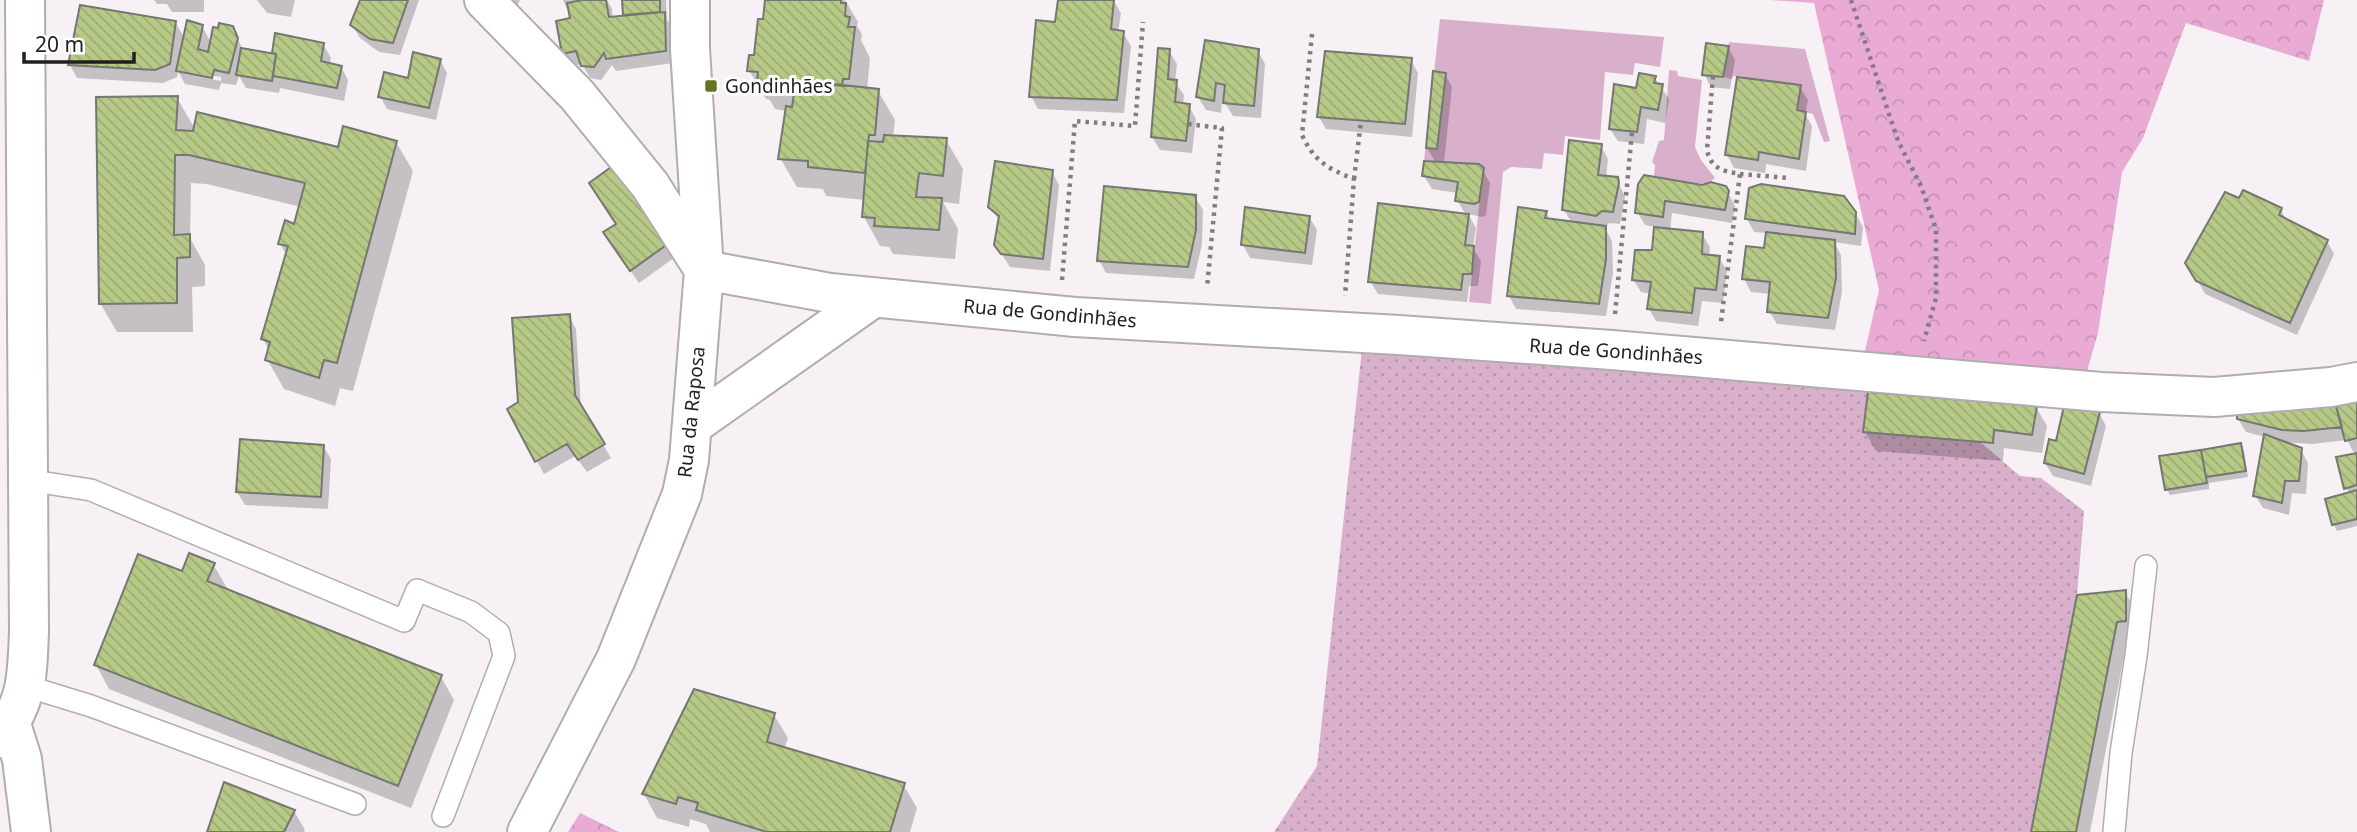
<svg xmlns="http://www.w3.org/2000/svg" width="2357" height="832" font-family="'Noto Sans',sans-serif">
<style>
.grass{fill:url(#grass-dots)}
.forest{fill:url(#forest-crowns)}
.garden{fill:#d9b0cb}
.shadow{fill:#0003;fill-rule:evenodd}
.building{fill:url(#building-back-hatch);stroke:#757771;stroke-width:2}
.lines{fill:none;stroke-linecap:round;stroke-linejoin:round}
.lane-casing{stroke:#b2acb0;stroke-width:24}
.street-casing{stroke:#b2acb0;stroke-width:42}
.path{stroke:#827d80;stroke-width:4.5;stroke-dasharray:3.5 5;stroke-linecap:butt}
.lane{stroke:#fff;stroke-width:21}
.street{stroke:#fff;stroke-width:38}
.poi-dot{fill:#637524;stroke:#fff;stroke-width:2.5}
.labels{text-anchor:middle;stroke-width:6;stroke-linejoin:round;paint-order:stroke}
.poi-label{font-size:19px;fill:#211e20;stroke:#fff;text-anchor:start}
.street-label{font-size:19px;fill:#211e20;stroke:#fff}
</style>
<defs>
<pattern id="grass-dots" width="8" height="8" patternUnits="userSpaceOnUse" patternTransform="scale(1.75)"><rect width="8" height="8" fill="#d9b0cb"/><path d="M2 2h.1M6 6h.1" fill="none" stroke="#ba97ae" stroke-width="1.8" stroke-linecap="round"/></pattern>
<pattern id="forest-crowns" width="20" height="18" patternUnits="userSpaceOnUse" patternTransform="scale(1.75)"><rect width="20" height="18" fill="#e9aad3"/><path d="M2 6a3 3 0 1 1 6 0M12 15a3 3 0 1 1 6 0" fill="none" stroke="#c892b5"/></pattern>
<pattern id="building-back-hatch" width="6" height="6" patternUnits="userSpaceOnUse" patternTransform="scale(1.75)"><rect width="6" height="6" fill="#b6c986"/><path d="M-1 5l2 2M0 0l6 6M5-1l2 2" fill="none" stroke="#9cac73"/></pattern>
</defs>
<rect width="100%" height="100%" fill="#f7f0f4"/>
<!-- grass -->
<path class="grass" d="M1362 349 1868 392 1863 432 1980 442 2020 476 2041 478 2084 511 2077 595 2031 832H1274L1317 766Z"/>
<!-- forest -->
<path class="forest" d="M1770 0H2324L2309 61 2186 23 2143 138 2122 172 2098 333 2087 371 1864 355 1879 290 1814 3Z
M580 813 619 832H568Z"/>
<!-- garden -->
<path class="garden" d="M1440 19 1664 37 1660 67 1635 63 1633 75 1605 72 1600 140 1565 136 1563 155 1544 153 1542 169 1511 167 1503 172 1491 304 1469 302 1483 168 1479 164 1424 161Z
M1729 42 1805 49 1830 141 1824 142 1813 114 1797 110 1801 85 1733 76 1732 79 1723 77Z
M1669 70 1677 71 1678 76 1702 80 1695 147 1701 160 1715 178C1701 191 1672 179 1654 176L1655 165 1652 162 1659 141 1664 140Z"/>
<!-- shadow -->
<path class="shadow" d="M154 0H204V12H172L167 4H157Z
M257 0H295L291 17 267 13Z
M362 0H419L400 55 379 52 360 38 352 25Z
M494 0H520L517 6Z
M563 0H607L612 9 613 18 624 17 623 0H666L667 19 671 26 673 63 616 71 612 65 601 80 590 78 582 64 571 66 564 53 572 20Z
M767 0H845L858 22 857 26 862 34 861 40 870 58 867 90 878 91 895 120 893 137 946 140 963 169 959 204 943 202 958 229 955 259 893 254 889 247 880 246 864 217 865 200 826 196 823 189 797 187 780 158 787 111 775 109 770 100 766 99 749 70 756 57Z
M1060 0H1113L1121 13 1118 32 1123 33 1131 46 1124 113 1038 109 1031 96 1057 24Z
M81 7 175 22 185 39 202 26 211 43 232 27 243 50 273 55 276 35 323 44 331 58 329 65 341 67 348 80 344 101 280 88 279 93 246 88 239 76 236 85 221 83 219 90 185 84 178 71 177 77 163 83 77 78 70 65ZM185 71 221 77V81L185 74Z
M1206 42 1258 51 1265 64 1261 118 1233 116 1222 98 1221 113 1206 110 1198 97Z
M1728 47 1735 60 1730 89 1711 87 1704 74Z
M1169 51 1177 64 1175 82 1184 95 1183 105 1189 106 1196 119 1192 153 1160 150 1152 137Z
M440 60 447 73 436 120 387 109 380 96Z
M1411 60 1418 73 1412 137 1326 129 1319 117Z
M1445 74 1452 87 1444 163 1482 169 1490 183 1486 215 1482 217 1468 214 1476 228 1473 248 1481 261 1478 286H1469L1467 302 1378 294 1370 281 1466 215 1457 200 1458 193 1432 189 1424 176 1436 163 1427 148Z
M1655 78 1669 99 1665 123 1647 119 1644 144 1618 141 1610 129 1638 90Z
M1800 87 1808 100 1805 114 1812 126 1806 171 1766 164 1765 173 1734 168 1727 155Z
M177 98 195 129 339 149 396 142 413 171 353 391 340 388 335 406 284 389 267 359 269 350 263 339 287 256 280 244 295 226 301 207 207 184 191 183 190 238 205 265V286L192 287 193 332H117L100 303Z
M1601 146 1608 159 1606 178 1617 179 1625 197 1620 224 1609 223 1605 228 1612 241 1613 273 1606 316 1516 309 1509 296 1546 212 1550 220 1572 223 1564 210Z
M1052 172 1059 185 1050 271 1010 267 996 245 1000 222 990 207Z
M1642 179 1725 187 1735 206 1732 223 1672 213 1670 230 1702 234 1710 247 1709 256 1719 258 1727 270 1723 303 1702 301 1698 326 1656 321 1649 309 1651 294 1641 292 1633 279 1654 252 1656 227 1645 225 1637 212Z
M591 184 678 255 639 283 613 245 617 225Z
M1195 197 1203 210 1202 244 1194 279 1106 273 1099 260Z
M2240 201 2280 209 2287 221 2327 241 2334 254 2297 335 2205 294 2187 262Z
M1855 213 1863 227 1861 246 1834 242 1841 255 1842 292 1835 330 1777 324 1769 311 1771 294 1751 292 1744 279 1765 250 1767 233 1754 232 1747 219Z
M1309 217 1317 230 1312 265 1250 258 1243 245Z
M569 316 576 329 581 408 611 458 587 472 575 456 544 474 509 410 520 403Z
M2357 403V526L2337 531 2334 525 2349 494 2338 459 2355 455 2347 440 2312 444 2283 442 2301 450 2308 463 2306 494 2292 493 2289 515 2263 508 2255 495 2265 437 2246 432 2238 419 2336 408Z
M2036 407 2047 426 2042 453 2004 448 2003 461 1876 451 1865 432Z
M2099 413 2106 426 2091 486 2053 476 2045 463 2057 443Z
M2240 445 2244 451 2248 477 2209 483V489L2170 495 2167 489 2161 457Z
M323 446 331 459 328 509 245 505 237 492Z
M213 564 227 588 226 591 441 677 454 700 411 808 109 689 96 665 183 574Z
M2125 592 2136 611V639L2127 641 2090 832H2033Z
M774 715 788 738 784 749 903 784 917 808 910 832H710L706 824 690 819 689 827 657 818 644 794Z
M294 811 305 830 304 832H209Z"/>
<!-- building -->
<path class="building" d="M360 0H408L393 43 370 39 350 25Z
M582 0H606L609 17 665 12 666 51 606 59 604 53 594 67 581 66 576 51 562 54 556 21 570 18 567 3Z
M622 0H660V12L623 15Z
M765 0H841V3H846L845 16 850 17 848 27H855L849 79H843L842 86 796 80 795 85 757 81 758 72 747 71 749 55H754L758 19H763Z
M1058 0H1114L1111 29 1124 31 1117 100 1029 97 1036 20 1055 22Z
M80 5 176 21 170 64 155 70 68 65Z
M187 20 203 25 198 49 208 52 213 27 218 28 219 23 233 26 238 38 229 73 214 70 212 78 176 71Z
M275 33 324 43 321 61 342 66 337 88 273 76 276 54 272 53Z
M1205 40 1259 49 1254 106 1223 103 1225 85 1216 83 1214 101 1196 97Z
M1706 43 1729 46 1723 77 1702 75Z
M241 48 276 54 272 81 236 75Z
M1158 48 1170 49 1168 79 1177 80 1175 102 1190 104 1186 141 1151 137Z
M1325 51 1412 58 1405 124 1317 117Z
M413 52 441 59 429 108 378 97 384 72 408 78Z
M1433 71 1446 73 1437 149 1426 148Z
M1639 73 1656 76 1654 83 1663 84 1658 110 1641 107 1637 132 1609 129 1614 84 1636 88Z
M1737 77 1801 85 1797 110 1806 112 1799 159 1759 152 1758 160 1725 155Z
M796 80 879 89 875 135H869L865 173 808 167V161L778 159 786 106 792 107Z
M178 96 176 130 193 131 197 112 338 147 343 126 397 141 337 363 324 360 319 378 265 360 270 342 261 339 288 246 278 244 285 220 294 224 305 183 189 155H175L174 235 190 234V257L177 258V303L99 304 96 97Z
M884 135 947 138 943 176 919 173 916 197 942 198 939 230 874 226 875 218 862 217 868 141 883 142Z
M1569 140 1602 144 1598 175 1618 177 1619 183 1613 212 1602 211 1596 216 1562 210Z
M621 160 672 241 630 271 603 232 616 224 589 183Z
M995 161 1053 170 1043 259 1001 254 994 245 999 216 988 207Z
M1424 161 1479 164 1484 168 1479 202 1474 204 1455 201 1458 182 1422 176Z
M1644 175 1702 185 1711 182 1726 186 1729 191 1725 210 1665 201 1663 217 1635 213 1638 184Z
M1761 184 1844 196 1856 212 1855 234 1745 219 1749 188Z
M1104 186 1196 195V230L1188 267 1097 261Z
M2243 190 2282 208 2279 215 2328 240 2290 323 2196 281 2185 263 2225 192 2239 198Z
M1378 203 1469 214 1465 245 1474 246 1472 274H1463L1461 290 1368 282Z
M1245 207 1310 216 1305 253 1241 245Z
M1518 207 1547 211 1545 218 1606 226V259L1599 304 1507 296Z
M1654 227 1703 232 1702 254 1720 256 1716 290 1695 288 1692 313 1647 309 1651 282 1632 280 1635 250H1652Z
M1766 232 1835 240 1836 278 1828 318 1767 312 1770 282 1742 279 1746 246 1764 248Z
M570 314 575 395 605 444 578 460 567 444 535 462 507 409 518 402 512 318Z
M1868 392 2037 406 2032 435 1994 430 1993 443 1863 432Z
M2357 401V438L2345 441 2336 406Z
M2064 406 2100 412 2084 474 2044 463 2049 439 2056 441Z
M2336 406 2342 427 2304 431 2282 430 2237 419V407Z
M2264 434 2302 448 2299 481H2285L2282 503 2253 496Z
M240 439 324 445 321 497 236 492Z
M2241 443 2246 471 2206 477 2201 450Z
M2201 450 2207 483 2165 490 2159 456Z
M2357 453V485L2344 489 2336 457Z
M2357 490V519L2332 525 2325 499Z
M189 553 215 563 207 581 442 675 398 786 94 665 138 554 182 571Z
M2126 590V621L2117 622 2076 832H2031L2077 595Z
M694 689 775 713 767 742 905 783 890 832H767L696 810 698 803 678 797 676 804 642 794Z
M224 782 295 810 284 832H207Z"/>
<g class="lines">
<defs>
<path id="lane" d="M27 480 91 490 404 621 417 590 471 612 499 633 504 656 443 816
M26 686 91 706 355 804
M2114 832 2121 753 2136 656 2146 566"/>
<path id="street" d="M484 0 577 95 650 185 701 265
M704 270 830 293 1075 317 1399 335 1612 350 2101 392 2214 397 2331 387 2357 382
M693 425 873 298
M11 724 22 759 31 832
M0 738C28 700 27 677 29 632L25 0
M527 832 616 659 682 494 689 460 704 270 690 49V0"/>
</defs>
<!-- lane casing -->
<use href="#lane" class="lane-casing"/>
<!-- street casing -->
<use href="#street" class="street-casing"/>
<!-- path -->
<path class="path" d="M1851 0 1898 141 1921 186 1936 229V298L1924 341
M1312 34 1302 135C1314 161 1328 169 1354 179L1345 296
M1713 76 1707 150C1711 169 1723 171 1740 174L1721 322
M1188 124 1222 128 1207 288
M1740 174 1789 178
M1354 179 1361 121
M1062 280 1075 121 1135 126 1143 22
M1615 314 1632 132"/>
<!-- lane -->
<use href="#lane" class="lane"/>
<!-- street -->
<use href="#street" class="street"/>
</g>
<!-- markers -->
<rect class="poi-dot" x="704" y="79" width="14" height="14" rx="3.5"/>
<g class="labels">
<!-- poi labels -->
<g class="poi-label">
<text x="725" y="93">Gondinhães</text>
</g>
<!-- street labels -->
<g class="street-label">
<text transform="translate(1050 313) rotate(5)" y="7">Rua de Gondinhães</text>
<text transform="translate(1616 351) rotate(4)" y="7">Rua de Gondinhães</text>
<text transform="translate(691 412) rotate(-84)" y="7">Rua da Raposa</text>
</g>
</g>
<!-- scale -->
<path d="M24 52v10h110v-10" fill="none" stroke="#211e20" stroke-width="3.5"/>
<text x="35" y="52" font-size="21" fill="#211e20" stroke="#ffffff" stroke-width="5" paint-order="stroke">20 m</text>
</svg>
